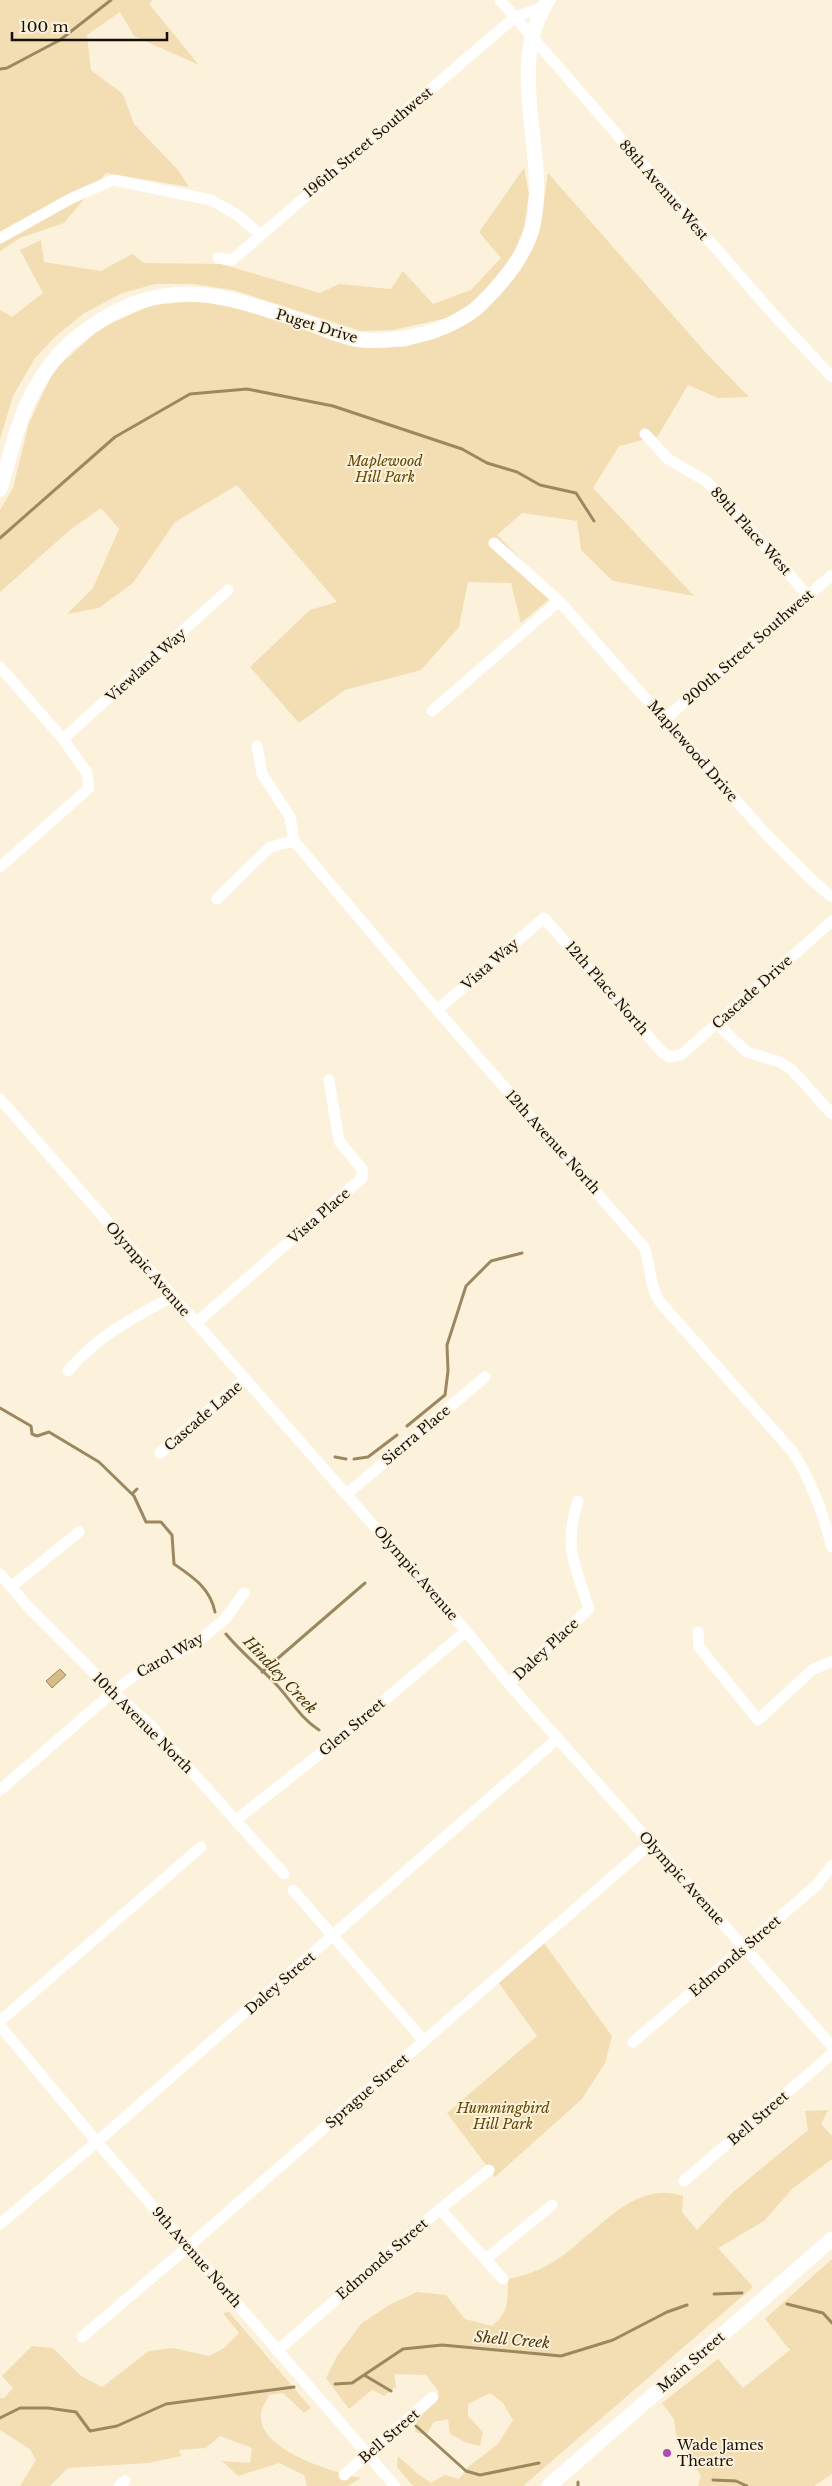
<svg xmlns="http://www.w3.org/2000/svg" width="832" height="2486" font-family="'Libre Baskerville',serif">
<style>
.green{fill:#f3deb3}
.water{fill:#d6bc86;stroke:#9c8860}
.lines{fill:none;stroke-linecap:round;stroke-linejoin:round}
.stream{stroke:#9c8860;stroke-width:3}
.minor{stroke:#fff;stroke-width:11}
.major{stroke:#fff;stroke-width:15}
.poi-dot{fill:#ab4bb4;stroke:#fcf1db;stroke-width:2}
.labels{text-anchor:middle;stroke-width:4;stroke-linejoin:round;paint-order:stroke}
.street-label{font-size:14px;fill:#141009;stroke:#fcf1db}
.park-label{font-size:14px;font-style:italic;fill:#614801;stroke:#fcf1db}
.poi-label{font-size:14px;fill:#141009;stroke:#fcf1db;text-anchor:start}
.water-label{font-size:15px;font-style:italic;fill:#473509;stroke:#fcf1db}
</style>
<rect width="100%" height="100%" fill="#fcf1db"/>
<!-- green -->
<path class="green" d="M0 0H153L149 4 199 65 134 36 120 12 87 35 91 70 123 94 134 124 178 170 189 187 106 173 64 223 20 238 0 251Z
M524 168 529 194 524 227 513 256 477 300 447 318 393 330 361 331 233 290 193 284H156L122 293 83 314 56 336 35 358 13 396 0 439V310L12 317 43 293 20 250 41 240 44 262 101 271 132 254 144 263 221 264 320 293 339 284 391 289 403 271 433 304 471 290 501 258 479 232Z
M548 173 707 354 749 397 718 398 688 385 658 436 619 446 593 488 694 596 613 581 581 550 577 521 522 513 497 535 555 594 521 623 511 583 468 582 459 627 421 670 345 690 299 723 250 667 310 610 337 602 237 485 175 522 133 583 99 608 67 614 93 588 119 529 101 508 71 529 0 592V510L13 488 29 423 54 370 101 328 152 305 198 301 246 310 362 347H405L445 334 518 272 540 229Z
M541 1939 612 2036 605 2063 582 2099 495 2177 447 2113 537 2036 496 1979Z
M828 2110 821 2124 832 2136V2159L792 2189 764 2221 718 2248 753 2287 523 2486H413L397 2467 398 2456 418 2474 431 2483 445 2475 459 2479 468 2467 498 2444 513 2420 503 2403 490 2393 468 2404V2416L483 2432 480 2446 467 2443 450 2434 448 2419 434 2422 426 2435 415 2432 417 2421 439 2392 426 2375 394 2374 396 2387 384 2396 372 2390 349 2409 326 2378 337 2356 362 2323 389 2305 417 2292 446 2295 465 2319 492 2326C510 2311 507 2302 508 2279 530 2275 548 2267 566 2253 600 2228 636 2180 683 2196L682 2212 697 2230 733 2192 808 2130 805 2111Z
M832 2259V2474L814 2486H698L701 2476 676 2434 674 2419 662 2403 718 2359 743 2388 790 2350 765 2319Z
M229 2312 311 2408 304 2413 283 2393 269 2395C267 2400 262 2407 261 2413 256 2450 333 2472 361 2478L348 2486H307L304 2475 279 2463 238 2476 222 2461 250 2463 252 2448 220 2436 206 2448 179 2450 181 2456 148 2463 68 2468 50 2486H20L36 2460 30 2449 0 2430V2398H4L13 2388 2 2376 32 2346 53 2348 81 2376 102 2387 149 2351 173 2348 209 2356 224 2348 239 2333 223 2313Z"/>
<!-- water -->
<path class="water" d="M60 1669 66 1675 52 1688 46 1681Z"/>
<g class="lines">
<!-- stream -->
<path class="stream" d="M0 69 7 68 60 40 111 0
M0 538 115 437 190 394 247 389 333 406 462 449 487 463 517 472 540 485 576 493 594 521
M0 1408 31 1426 32 1434 37 1436 49 1432 99 1462 134 1496 146 1522H161L172 1535 174 1564C193 1577 210 1588 215 1612
M407 1426 445 1395 448 1371 447 1345 466 1286 491 1261 522 1253
M335 1457 346 1459
M354 1459 368 1457 397 1435
M132 1494 137 1489
M226 1634C240 1651 257 1665 273 1681 290 1698 298 1716 319 1730
M262 1672 365 1583
M714 2294 742 2293
M787 2304 823 2313 832 2323
M364 2375 391 2391
M335 2384 352 2383 403 2349 442 2345 561 2356 613 2340 667 2312 687 2305
M0 2418 20 2408H48L76 2412 90 2431 117 2426 166 2404 294 2387
M416 2426 466 2471 480 2475 539 2463
M713 2480 736 2481 747 2486
M578 2486V2482"/>
<!-- minor -->
<path class="minor" d="M500 0 774 315 832 377
M0 238 72 198 113 180 211 200 237 215 261 235
M218 258 232 260 515 17 544 7
M645 434 668 459 706 481 718 493 808 596
M494 543 559 601 766 834 812 880 832 897
M0 667 63 739 87 773 89 788 0 867
M432 711 559 601
M665 719 832 575
M63 739 228 590
M257 746 262 774 290 817 294 841 437 1010 644 1247C651 1265 649 1285 659 1301L792 1451C812 1481 822 1512 832 1547
M217 899 270 847 294 841
M437 1010 544 918 662 1052 670 1057 681 1055 832 921
M717 1024 747 1052 780 1062 792 1070 832 1114
M0 1099 466 1631 509 1684 832 2046
M196 1323 362 1178V1169L339 1141 329 1080
M68 1371C100 1333 131 1320 173 1296
M160 1453 245 1379
M347 1494 485 1377
M0 1574 31 1610 113 1692 148 1723 284 1874
M11 1587 79 1532
M698 1632 699 1647 758 1720 812 1670 832 1661
M509 1684 589 1609C575 1565 563 1547 578 1501
M0 1790 113 1692 134 1676 196 1643 225 1619 244 1593
M236 1820 340 1738 466 1631
M293 1890 424 2041
M0 2021 201 1847
M0 2026 97 2142 395 2486
M633 2042 817 1885 832 1865
M684 2181 832 2054
M440 2209 503 2279
M0 2224 106 2134 558 1738
M486 2259 552 2205
M82 2337 189 2246 651 1843
M278 2350 440 2209 489 2170
M344 2475 433 2397
M119 2486 125 2481"/>
<!-- major -->
<path class="major" d="M0 489C9 461 16 426 29 400 48 362 67 341 103 319 178 273 237 300 313 325 328 330 346 339 362 340 387 342 407 339 431 332 448 326 470 316 483 302 503 282 527 253 533 225 549 151 504 69 548 0
M549 2486 832 2239"/>
</g>
<!-- markers -->
<circle class="poi-dot" cx="667" cy="2453" r="5"/>
<g class="labels">
<!-- street labels -->
<g class="street-label">
<text transform="translate(368 142) rotate(-40)" y="5">196th Street Southwest</text>
<text transform="translate(664 190) rotate(49)" y="5">88th Avenue West</text>
<text transform="translate(317 326) rotate(17)" y="5">Puget Drive</text>
<text transform="translate(751 531) rotate(48)" y="5">89th Place West</text>
<text transform="translate(748 647) rotate(-41)" y="5">200th Street Southwest</text>
<text transform="translate(146 665) rotate(-42)" y="5">Viewland Way</text>
<text transform="translate(693 751) rotate(49)" y="5">Maplewood Drive</text>
<text transform="translate(490 964) rotate(-41)" y="5">Vista Way</text>
<text transform="translate(607 988) rotate(49)" y="5">12th Place North</text>
<text transform="translate(752 992) rotate(-42)" y="5">Cascade Drive</text>
<text transform="translate(553 1142) rotate(48)" y="5">12th Avenue North</text>
<text transform="translate(319 1216) rotate(-41)" y="5">Vista Place</text>
<text transform="translate(148 1269) rotate(49)" y="5">Olympic Avenue</text>
<text transform="translate(203 1416) rotate(-41)" y="5">Cascade Lane</text>
<text transform="translate(416 1435) rotate(-40)" y="5">Sierra Place</text>
<text transform="translate(416 1573) rotate(49)" y="5">Olympic Avenue</text>
<text transform="translate(546 1649) rotate(-43)" y="5">Daley Place</text>
<text transform="translate(170 1655) rotate(-30)" y="5">Carol Way</text>
<text transform="translate(143 1723) rotate(45)" y="5">10th Avenue North</text>
<text transform="translate(352 1727) rotate(-40)" y="5">Glen Street</text>
<text transform="translate(682 1878) rotate(48)" y="5">Olympic Avenue</text>
<text transform="translate(735 1956) rotate(-41)" y="5">Edmonds Street</text>
<text transform="translate(280 1983) rotate(-41)" y="5">Daley Street</text>
<text transform="translate(367 2091) rotate(-41)" y="5">Sprague Street</text>
<text transform="translate(758 2118) rotate(-41)" y="5">Bell Street</text>
<text transform="translate(197 2257) rotate(49)" y="5">9th Avenue North</text>
<text transform="translate(382 2259) rotate(-41)" y="5">Edmonds Street</text>
<text transform="translate(691 2362) rotate(-41)" y="5">Main Street</text>
<text transform="translate(389 2436) rotate(-41)" y="5">Bell Street</text>
</g>
<!-- park labels -->
<g class="park-label">
<text x="385" y="466">Maplewood<tspan x="385" dy="16">Hill Park</tspan></text>
<text x="503" y="2113">Hummingbird<tspan x="503" dy="16">Hill Park</tspan></text>
</g>
<!-- poi labels -->
<g class="poi-label">
<text x="677" y="2450">Wade James<tspan x="677" dy="16">Theatre</tspan></text>
</g>
<!-- water labels -->
<g class="water-label">
<text transform="translate(280 1675) rotate(47)" y="5">Hindley Creek</text>
<text transform="translate(512 2340) rotate(5)" y="5">Shell Creek</text>
</g>
</g>
<!-- scale -->
<path d="M12 32v8h155v-8" fill="none" stroke="#141009" stroke-width="2.5"/>
<text x="20" y="32" font-size="15" fill="#141009" stroke="#fcf1db" stroke-width="4" paint-order="stroke">100 m</text>
</svg>
